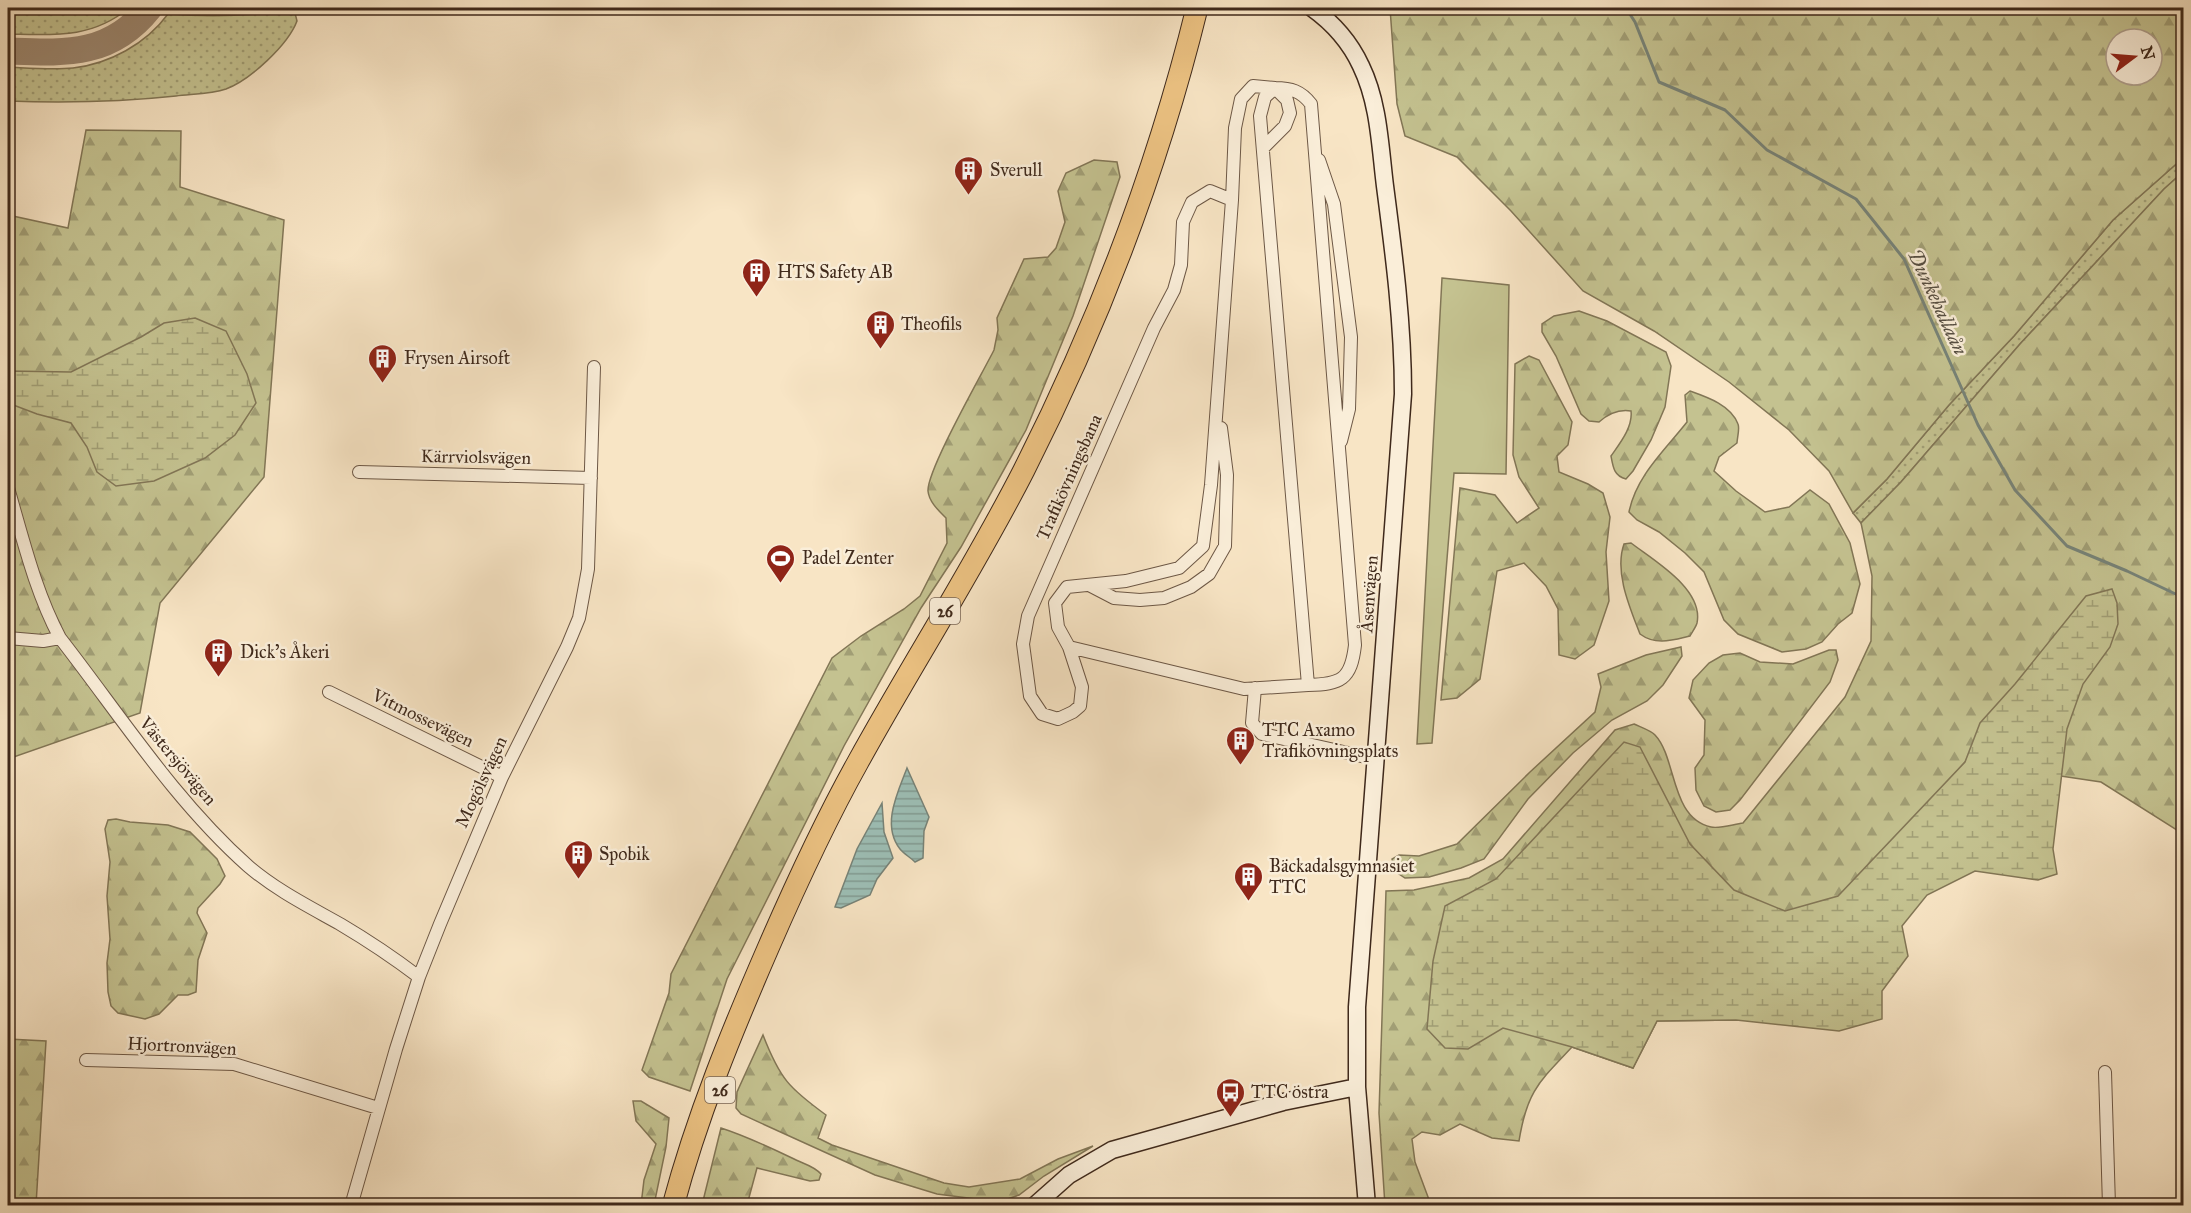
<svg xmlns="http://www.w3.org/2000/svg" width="2191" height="1213" font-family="'IM FELL Great Primer',serif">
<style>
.grass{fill:url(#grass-dots);stroke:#827656;stroke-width:1.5}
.forest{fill:url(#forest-firs);stroke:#827656;stroke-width:1.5;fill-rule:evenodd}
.wetland{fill:url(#wetland-marsh);stroke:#827656;stroke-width:1.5}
.garden{fill:#c4c290;stroke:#827656;stroke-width:1.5}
.water{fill:url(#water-rules);stroke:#778378;stroke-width:1.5}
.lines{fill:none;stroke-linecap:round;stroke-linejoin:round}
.stream{stroke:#778378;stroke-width:3}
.taxiway{stroke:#9c8770;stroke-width:27}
.street-casing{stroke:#6d5846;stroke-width:14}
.secondary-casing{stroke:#3f291b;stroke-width:19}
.highway-casing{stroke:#3f291b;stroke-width:23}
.street{stroke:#faeed9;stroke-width:12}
.secondary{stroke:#faeed9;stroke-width:16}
.highway{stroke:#ecc282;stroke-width:21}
.labels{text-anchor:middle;stroke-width:5;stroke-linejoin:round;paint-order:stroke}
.shield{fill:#faeed9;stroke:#776454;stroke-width:1.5}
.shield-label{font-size:16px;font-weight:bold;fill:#3f291b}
.poi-label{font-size:18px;fill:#3f291b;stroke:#faeed9;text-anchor:start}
.street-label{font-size:18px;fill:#3f291b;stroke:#faeed9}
.water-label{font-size:20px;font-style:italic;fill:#564e42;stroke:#faeed9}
</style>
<defs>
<pattern id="grass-dots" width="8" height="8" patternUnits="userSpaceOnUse" patternTransform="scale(1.5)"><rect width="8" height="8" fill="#c4c290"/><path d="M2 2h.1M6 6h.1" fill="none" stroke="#a19e75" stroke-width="1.8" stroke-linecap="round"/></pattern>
<pattern id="forest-firs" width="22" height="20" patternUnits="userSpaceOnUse" patternTransform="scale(1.5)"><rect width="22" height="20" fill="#c4c290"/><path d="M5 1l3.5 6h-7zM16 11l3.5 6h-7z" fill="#a19e75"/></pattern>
<pattern id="wetland-marsh" width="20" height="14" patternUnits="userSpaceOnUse" patternTransform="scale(1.5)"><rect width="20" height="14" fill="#c4c290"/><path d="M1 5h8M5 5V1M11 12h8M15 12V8" fill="none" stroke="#a19e75"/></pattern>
<pattern id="water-rules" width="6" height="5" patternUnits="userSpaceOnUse" patternTransform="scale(1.5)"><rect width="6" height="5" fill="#9dbfb6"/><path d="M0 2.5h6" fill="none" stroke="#819b93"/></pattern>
</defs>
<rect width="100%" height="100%" fill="#f8e5c5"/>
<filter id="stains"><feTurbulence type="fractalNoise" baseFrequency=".00333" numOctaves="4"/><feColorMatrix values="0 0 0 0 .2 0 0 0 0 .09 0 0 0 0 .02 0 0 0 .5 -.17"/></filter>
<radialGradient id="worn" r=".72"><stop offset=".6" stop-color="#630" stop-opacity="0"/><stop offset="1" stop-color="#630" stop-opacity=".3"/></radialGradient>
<!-- grass -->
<path class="grass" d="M8 8H129C91 39 54 35 8 34Z
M172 8H276C243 12 205 16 172 8Z
M289 11 295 13 297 21C288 45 250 80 226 89 211 94 192 94 176 96 120 102 64 103 8 101V67C29 68 52 70 73 68 109 64 146 44 168 14 209 17 248 16 289 11Z
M2183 158V172L2164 189 2020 344 1901 482 1861 523 1853 513 1887 479 1949 405 2014 336 2113 220Z"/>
<!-- forest -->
<path class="forest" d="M1390 8H2183V158L2113 220 2014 336 1949 405 1887 479 1853 513 1829 471 1789 430 1729 382 1654 331 1583 291 1511 211 1457 157 1405 136 1397 104ZM2116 39H2152V75H2116Z
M86 130 181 131 180 187 284 220 264 477 160 603 140 713 8 759V215L68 228Z
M1094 160 1117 162 1120 177 1073 316 1026 430 961 547 921 608 844 746 727 979 690 1091 649 1077 642 1070 669 993 671 974 832 658 861 636 904 609 920 596 947 543 946 518C939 511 929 502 928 491 927 470 982 374 994 350L998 330 997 318 1024 259 1048 257 1056 248 1065 222 1058 191 1066 173Z
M2183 172V834L2101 782 1965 762 1736 1020 1657 1021 1633 1068 1572 1047C1539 1082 1527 1091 1519 1141L1492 1138 1460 1124 1440 1135 1422 1132 1412 1139 1415 1162 1431 1205 1385 1206 1379 1113 1386 891 1414 890 1469 878 1503 859 1615 730 1634 724C1640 727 1650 730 1655 735 1677 758 1670 818 1711 827 1720 829 1734 824 1743 823L1845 697 1871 641 1872 576 1861 523 1901 482 2020 344 2164 189Z
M1579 311 1607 321 1666 352 1671 366 1665 407 1651 440 1633 471 1626 479C1614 476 1613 467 1611 456 1620 443 1633 427 1631 411 1619 409 1608 414 1599 422L1589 421 1581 414 1556 356 1542 332V324L1554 316Z
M1529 356 1539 360 1572 422 1568 445 1557 456 1559 472 1588 484 1603 493 1610 517 1606 552 1609 601 1594 645 1575 659 1559 655 1558 609 1546 586 1524 563 1497 571 1480 679 1457 698 1441 700 1460 488 1495 495 1517 523 1539 508 1519 477 1513 455 1515 364Z
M1690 391C1707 397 1731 405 1738 424 1740 429 1737 438 1737 443L1719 457 1714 471 1736 491 1765 512 1789 507 1810 490 1829 504 1850 543 1860 584 1852 613 1838 624 1822 642 1806 649 1782 652 1738 634 1724 620 1704 572 1685 553 1659 532 1637 520 1629 512C1636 476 1665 450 1687 422L1685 395Z
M1631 543C1653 560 1704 589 1697 623 1696 627 1692 632 1690 636 1673 640 1656 646 1640 634 1630 608 1614 572 1624 544Z
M1681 647 1682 656 1663 685 1647 701 1612 720 1573 753 1528 799 1484 859 1461 868 1429 877 1405 878 1396 872 1392 859 1399 855 1419 856 1457 844 1530 772 1595 712 1601 687 1598 674 1646 655Z
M1829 650H1836L1838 660 1830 682 1740 800 1730 810 1716 812 1704 806 1696 790 1695 768 1704 755 1705 720 1689 698 1693 680 1709 663 1723 655 1740 653 1760 662 1793 664Z
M116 819 130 822 168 825 190 832 217 859 225 876 220 884 198 908 197 913 207 933 198 960 196 992 188 995H178L159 1014 145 1019 118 1013 111 1006 108 992 107 963 110 939 107 896 110 862 105 829 108 820Z
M763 1035C780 1079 789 1088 826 1115L818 1138 832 1145 944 1183 969 1187 1020 1179 1058 1159 1093 1146 1044 1176 1019 1195 999 1202 937 1194 875 1175 741 1114 736 1108 737 1092Z
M8 1039 46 1041 36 1205H8Z
M633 1101H641L669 1118 666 1147 654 1205H641L644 1180 656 1144 636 1121Z
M721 1128C746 1136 769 1147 792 1158 803 1164 813 1165 821 1174L819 1180 810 1181 757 1168 747 1205H702Z"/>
<!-- wetland -->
<path class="wetland" d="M195 318 226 331 247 374 256 403 235 435 205 458 154 481 116 486 97 472 87 447 71 423 37 414 8 403V371L71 372 141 337 164 323Z
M2112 589 2117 603 2118 624 2110 647 2083 684 2067 729 2053 849 2057 874 2038 880 1975 871 1927 895 1902 926 1908 956 1882 991V1019L1839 1031 1736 1020 1657 1021 1633 1068 1572 1047 1503 1028 1468 1049 1445 1048 1427 1029 1433 961 1445 906 1496 879 1624 742 1640 747 1690 844 1734 890 1785 911 1838 896 1965 762 1980 723 2015 684 2086 596Z"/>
<!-- garden -->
<path class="garden" d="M1442 278 1509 285 1506 474 1454 473 1432 743 1417 744Z"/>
<!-- water -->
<path class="water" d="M907 768 929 817 924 831 923 858 915 862C910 857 904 854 900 849 881 825 898 792 907 768Z
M882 803 884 832 893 858 877 879 870 895 841 908 835 907 857 849Z"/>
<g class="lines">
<!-- stream -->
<path class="stream" d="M1626 8 1635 22 1659 82 1725 110 1767 150 1856 199 1904 259 1978 425 2015 490 2067 546 2127 571 2184 598"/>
<!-- taxiway -->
<path class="taxiway" d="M8 51C64 53 110 57 149 8"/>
<defs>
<path id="street" d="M1275 88C1291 88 1301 91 1311 104L1355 645C1351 680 1341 684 1308 685L1260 116 1265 97Z
M1319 160 1334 204 1351 337 1349 409 1341 441
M1232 200 1210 191 1192 202 1183 222 1181 265 1174 290 1154 328 1028 616 1023 644 1030 696 1042 714 1058 719 1073 712 1080 706 1082 687 1069 647 1058 627 1055 603 1067 587 1126 581 1179 568 1203 546 1211 485 1232 200 1235 128 1241 99 1253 86 1275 88 1287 100 1290 113 1285 126 1263 148
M359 472 591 478
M8 488C23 539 35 591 60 638 120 715 174 800 248 866 276 890 308 906 340 924 367 940 394 958 419 977
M1089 585 1114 598 1140 600 1164 598 1191 587 1209 574 1225 546 1227 475 1221 428
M8 638 43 641 60 638
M1069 647 1244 689 1308 685
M1255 688 1252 723 1262 734 1375 759
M329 692 502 777
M86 1060 234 1064 378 1108
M2105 1072 2109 1206
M351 1206 396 1049 419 977 440 924 502 777 567 647 579 618 588 569 594 367"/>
<path id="secondary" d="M1312 8C1333 23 1350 42 1361 66 1379 103 1380 146 1385 186 1394 255 1403 324 1403 394L1357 1007V1087L1367 1206
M1034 1206 1069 1175 1112 1150 1283 1102 1357 1087"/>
<path id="highway" d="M673 1206C697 1116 732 1031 769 946 796 884 825 821 858 762 912 664 973 570 1024 470 1098 324 1158 167 1197 8"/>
</defs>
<!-- street casing -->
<use href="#street" class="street-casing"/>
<!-- secondary casing -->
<use href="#secondary" class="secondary-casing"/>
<!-- highway casing -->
<use href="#highway" class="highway-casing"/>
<!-- street -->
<use href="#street" class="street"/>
<!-- secondary -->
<use href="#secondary" class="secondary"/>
<!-- highway -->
<use href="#highway" class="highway"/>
</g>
<!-- icons -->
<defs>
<symbol id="building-pin" viewBox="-11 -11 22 30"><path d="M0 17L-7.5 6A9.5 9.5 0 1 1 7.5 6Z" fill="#8f2418" stroke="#faeed9"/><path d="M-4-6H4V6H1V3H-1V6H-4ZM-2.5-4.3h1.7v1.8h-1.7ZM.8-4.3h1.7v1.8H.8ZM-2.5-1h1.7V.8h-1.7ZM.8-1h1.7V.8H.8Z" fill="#fff"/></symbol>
<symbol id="stadium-pin" viewBox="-11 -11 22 30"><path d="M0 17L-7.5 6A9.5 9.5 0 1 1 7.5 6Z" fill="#8f2418" stroke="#faeed9"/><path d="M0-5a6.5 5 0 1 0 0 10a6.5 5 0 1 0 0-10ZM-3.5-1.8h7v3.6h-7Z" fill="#fff"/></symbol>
<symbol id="bus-pin" viewBox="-11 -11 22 30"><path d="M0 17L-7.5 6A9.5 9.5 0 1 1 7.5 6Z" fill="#8f2418" stroke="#faeed9"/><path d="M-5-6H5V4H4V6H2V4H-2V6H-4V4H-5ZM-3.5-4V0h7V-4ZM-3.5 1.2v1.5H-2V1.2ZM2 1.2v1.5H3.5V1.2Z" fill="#fff"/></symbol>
</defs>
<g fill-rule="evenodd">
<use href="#building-pin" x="952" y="154" width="33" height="45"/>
<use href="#building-pin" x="740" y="256" width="33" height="45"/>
<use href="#building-pin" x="864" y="308" width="33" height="45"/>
<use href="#building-pin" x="366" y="342" width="33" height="45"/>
<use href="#stadium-pin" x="764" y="542" width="33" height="45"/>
<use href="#building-pin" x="202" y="636" width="33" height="45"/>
<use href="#building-pin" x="1224" y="724" width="33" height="45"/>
<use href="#building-pin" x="562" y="838" width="33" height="45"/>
<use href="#building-pin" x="1232" y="860" width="33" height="45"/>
<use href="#bus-pin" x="1214" y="1076" width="33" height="45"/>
</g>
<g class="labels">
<!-- shield labels -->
<g class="shield">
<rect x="930" y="598" width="30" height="26" rx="4.5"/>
<rect x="705" y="1077" width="30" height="26" rx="4.5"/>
</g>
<g class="shield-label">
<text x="945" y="617">26</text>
<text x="720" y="1096">26</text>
</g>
<!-- poi labels -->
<g class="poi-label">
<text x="990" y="176">Sverull</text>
<text x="777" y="278">HTS Safety AB</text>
<text x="901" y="330">Theofils</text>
<text x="404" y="364">Frysen Airsoft</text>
<text x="802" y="564">Padel Zenter</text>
<text x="240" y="658">Dick's Åkeri</text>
<text x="1262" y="736">TTC Axamo<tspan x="1262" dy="21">Trafikövningsplats</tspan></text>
<text x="599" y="860">Spobik</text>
<text x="1269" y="872">Bäckadalsgymnasiet<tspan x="1269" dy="21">TTC</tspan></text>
<text x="1251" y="1098">TTC östra</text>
</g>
<!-- street labels -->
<g class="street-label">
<text transform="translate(476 457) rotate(1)" y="6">Kärrviolsvägen</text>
<text transform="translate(1069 477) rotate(-66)" y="6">Trafikövningsbana</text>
<text transform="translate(1369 594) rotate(-86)" y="6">Åsenvägen</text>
<text transform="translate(423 718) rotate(26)" y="6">Vitmossevägen</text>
<text transform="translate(178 761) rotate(50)" y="6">Västersjövägen</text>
<text transform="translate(481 782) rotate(-65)" y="6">Mogölsvägen</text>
<text transform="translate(182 1046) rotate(3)" y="6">Hjortronvägen</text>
</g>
<!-- water labels -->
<g class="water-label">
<text transform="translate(1938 302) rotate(65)" y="7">Dunkehallaån</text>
</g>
</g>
<!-- margin -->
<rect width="2191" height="1213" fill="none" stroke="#f8e5c5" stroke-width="30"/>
<rect x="9" y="9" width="2173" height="1195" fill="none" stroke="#3f291b" stroke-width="3"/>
<rect x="15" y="15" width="2161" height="1183" fill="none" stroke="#3f291b" stroke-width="1.5"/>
<!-- north arrow -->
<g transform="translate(2134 57) rotate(74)"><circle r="28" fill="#faeed9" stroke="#af9f8d" stroke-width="1.5"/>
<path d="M0-4.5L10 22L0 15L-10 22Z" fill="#8f2418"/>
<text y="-9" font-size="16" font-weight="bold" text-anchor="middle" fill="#3f291b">N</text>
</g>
<rect width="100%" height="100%" filter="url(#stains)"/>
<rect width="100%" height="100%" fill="url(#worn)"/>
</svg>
